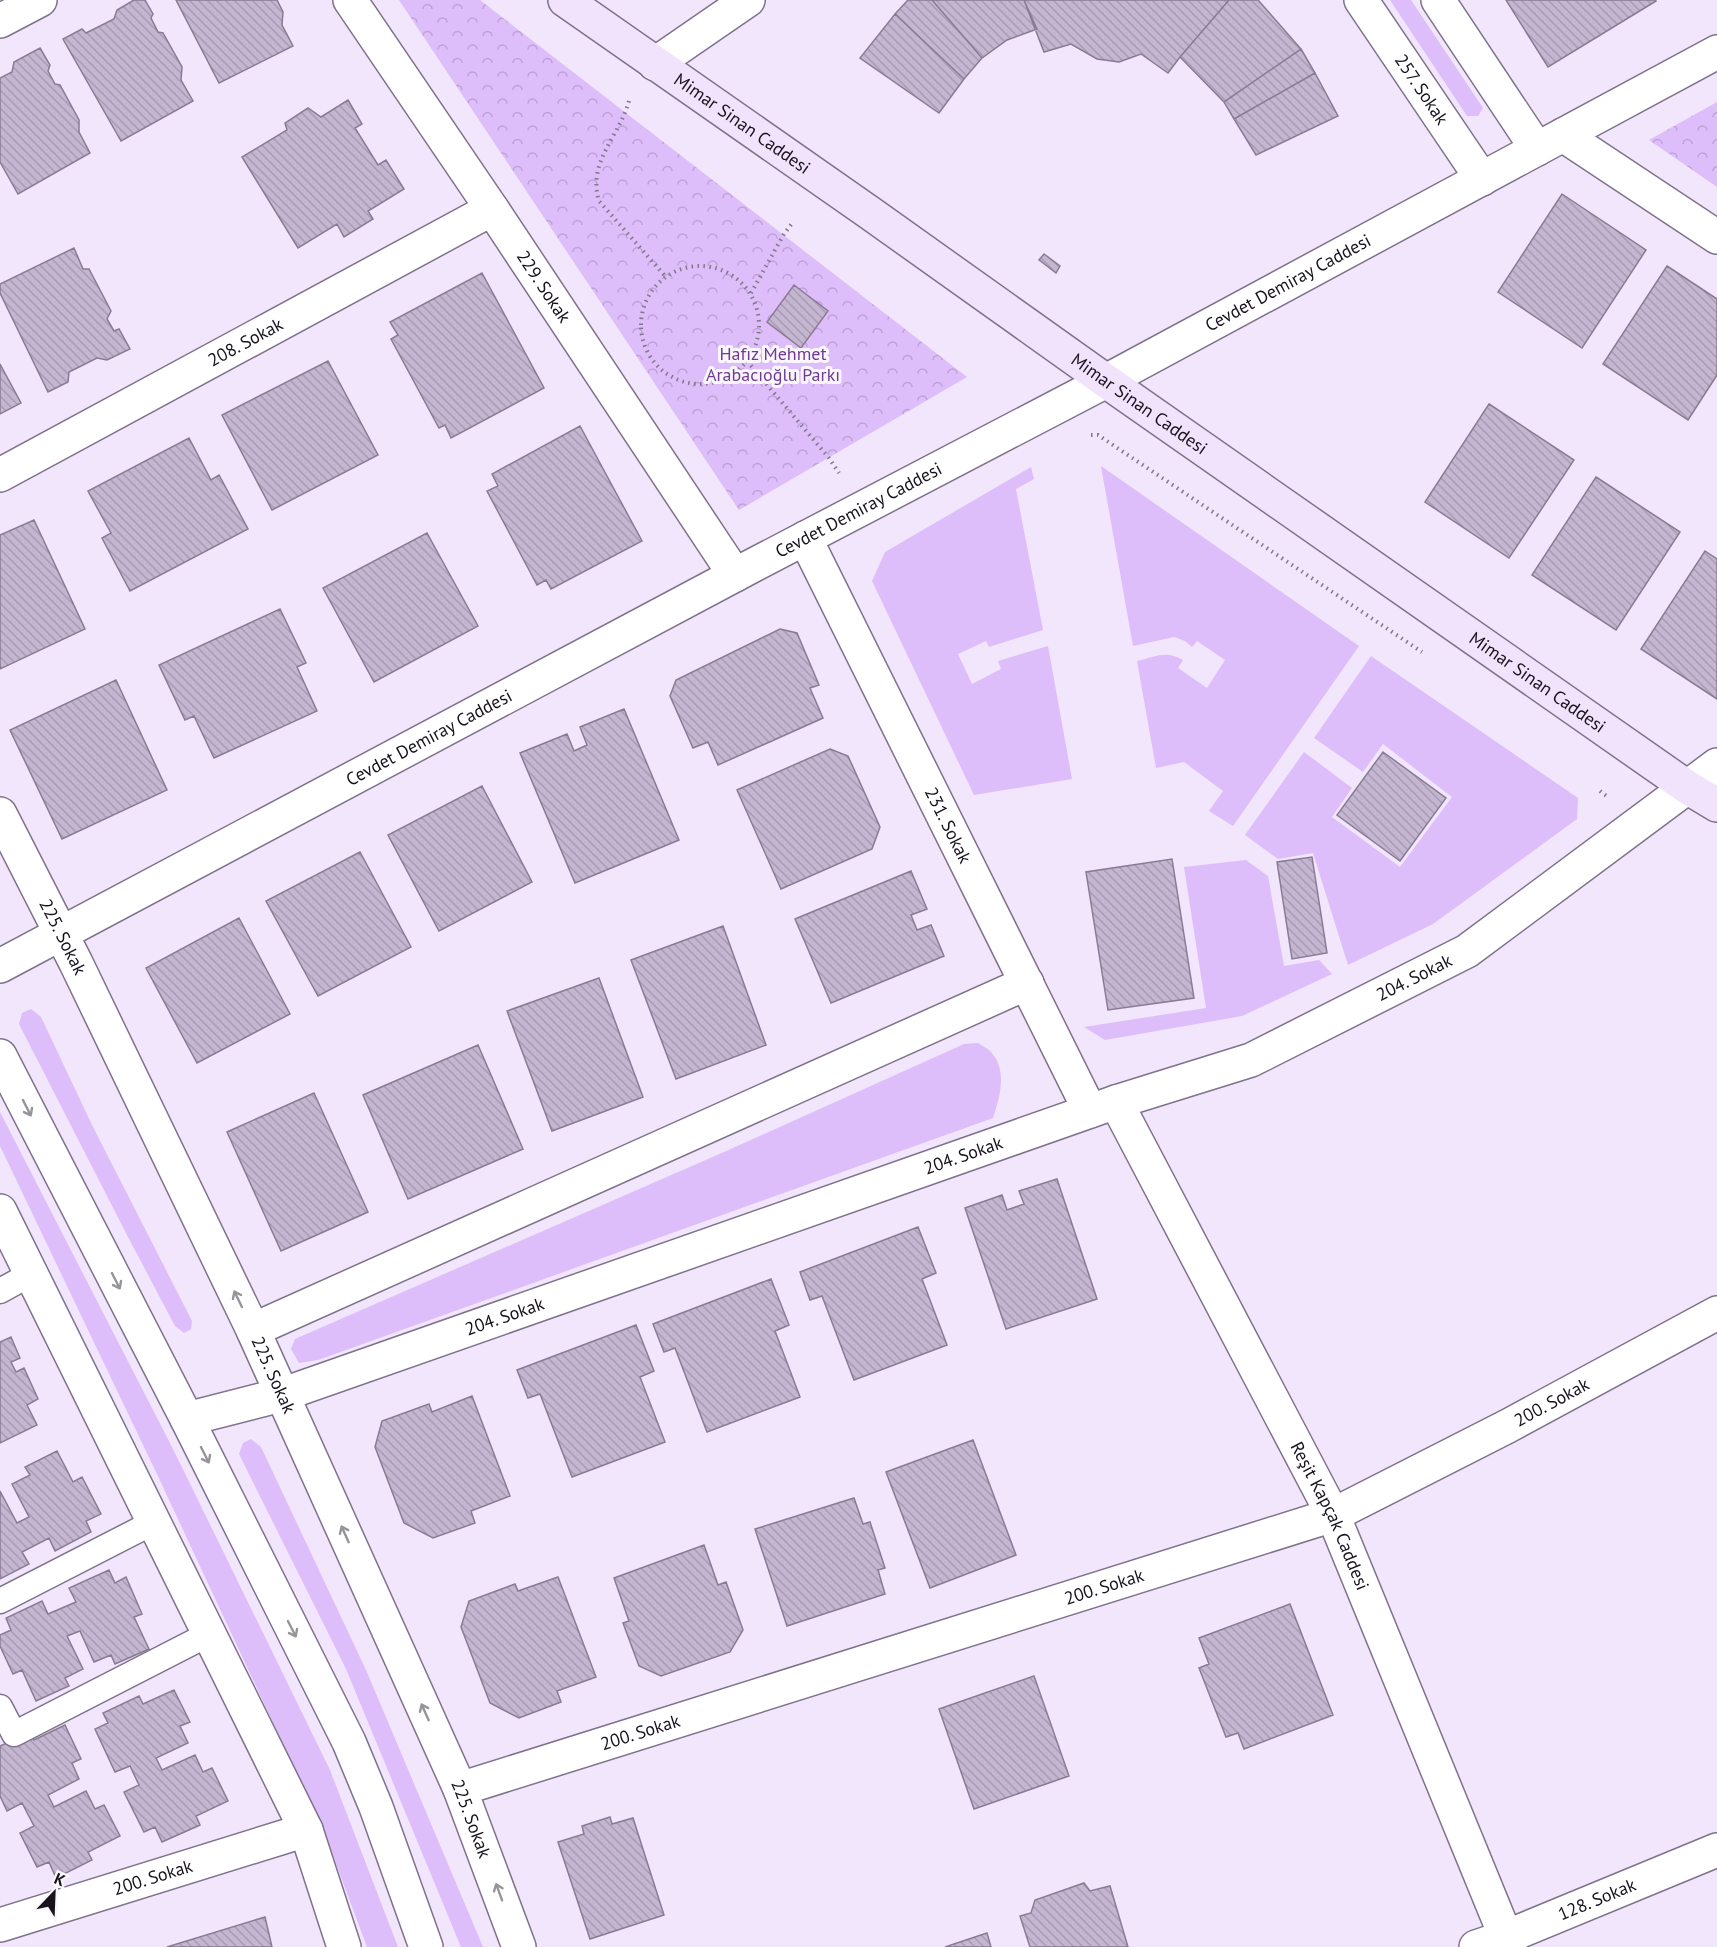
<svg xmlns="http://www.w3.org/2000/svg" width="1717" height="1947" font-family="'PT Sans',sans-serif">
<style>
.green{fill:#debdfb}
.park{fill:url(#park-crowns)}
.building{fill:url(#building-back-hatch);stroke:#887b94;stroke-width:1.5}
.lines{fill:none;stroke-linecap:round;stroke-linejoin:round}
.lane-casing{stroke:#7f728b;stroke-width:27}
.street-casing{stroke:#7f728b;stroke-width:36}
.secondary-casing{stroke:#7f728b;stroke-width:36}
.path{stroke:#817989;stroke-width:4;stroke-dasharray:1.5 4.5;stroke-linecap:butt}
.lane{stroke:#fff;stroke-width:24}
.street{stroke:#fff;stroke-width:33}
.secondary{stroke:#f1e3fc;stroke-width:33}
.oneway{stroke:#979499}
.labels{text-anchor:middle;stroke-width:6;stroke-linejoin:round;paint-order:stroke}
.street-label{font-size:18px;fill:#17121c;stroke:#faf7fc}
.park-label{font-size:18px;fill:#703996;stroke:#faf7fc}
</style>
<defs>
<pattern id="park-crowns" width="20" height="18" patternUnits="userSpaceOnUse" patternTransform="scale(1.5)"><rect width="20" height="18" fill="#debdfb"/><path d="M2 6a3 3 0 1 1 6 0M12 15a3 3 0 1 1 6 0" fill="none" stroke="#bea1d7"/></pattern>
<pattern id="building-back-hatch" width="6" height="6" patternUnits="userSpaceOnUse" patternTransform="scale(1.5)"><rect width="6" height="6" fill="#c4b6d1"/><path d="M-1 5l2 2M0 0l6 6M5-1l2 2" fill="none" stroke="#a89bb3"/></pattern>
</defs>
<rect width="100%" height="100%" fill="#f1e6fc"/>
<!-- green -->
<path class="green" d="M1390 0H1411L1483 108 1478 116H1467Z
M1101 466 1359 646 1233 826 1209 811 1223 791 1184 762 1156 768 1137 661C1155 657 1166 650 1183 660L1178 668 1207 688 1225 660 1197 641 1192 647 1185 641 1174 637 1133 646Z
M1031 467 1034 479 1016 489 1043 630 989 647 986 641 958 654 972 684 1001 669 998 661 1048 646 1072 779 974 795 872 581 885 552Z
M1371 656 1578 798 1577 819 1433 924 1348 965 1313 853 1278 859 1245 835 1304 752 1352 788 1332 817 1400 867 1452 797 1383 744 1363 772 1314 738Z
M1246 860 1268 876 1284 966 1319 960 1332 974 1242 1016 1105 1040 1084 1027 1206 1008 1184 867Z
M31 1009 41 1017 92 1125 192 1321 191 1329 184 1333 175 1326 128 1237 19 1024 22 1013Z
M978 1043C981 1045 987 1048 990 1051 1008 1069 1000 1096 993 1118L318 1360 299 1363 291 1349 295 1339 724 1152 964 1044Z
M0 1112 174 1451 330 1770 398 1947H367L325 1834 156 1472 0 1146Z
M251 1439 261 1447 366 1670 483 1947H461L346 1669 239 1454 243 1443Z"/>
<!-- park -->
<path class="park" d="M399 0H480L967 377 739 510Z
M1717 102V187L1649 140Z"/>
<!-- building -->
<path class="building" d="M134 0H145L153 14 151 18 158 32 163 33 182 67 181 80 193 101 121 141 63 39 82 29 86 33 114 19 117 10Z
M176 0H277L283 12 282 25 293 46 219 83Z
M908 0H932L982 58 964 79 895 14Z
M932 0H1024L1037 29 1007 40 982 58Z
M1024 0H1229L1180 57 1168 73 1141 54 1119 62 1097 59 1071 44 1044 52Z
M1229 0H1258L1301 49 1224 102 1180 57Z
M1506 0H1655L1656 1 1548 67Z
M895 14 964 79 939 113 860 58Z
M40 48 50 65 48 71 55 84 60 85 79 120V132L90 153 18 194 0 162V78L12 72 14 62Z
M1301 49 1315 73 1234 119 1224 102Z
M1315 73 1338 116 1256 155 1234 119Z
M348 100 362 124 355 128 378 165 386 160 404 189 368 211 373 219 344 237 337 224 298 248 242 157 287 130 285 123 308 108 321 117Z
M1562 194 1646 250 1582 348 1498 292Z
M74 248 83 269H89L111 311 107 319 114 331 119 329 130 349 107 360 97 358 69 372 68 382 48 392 0 293V284Z
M1044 254 1060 266 1056 273 1039 260Z
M1667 266 1717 299V375L1688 420 1603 364Z
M482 273 544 388 451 438 445 425 439 428 391 339 398 335 390 322Z
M794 285 828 311 801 348 767 322Z
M328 361 378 455 272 510 222 415Z
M0 364 21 403 0 414Z
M1489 404 1574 460 1509 558 1425 502Z
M580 426 642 541 551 589 546 580 537 585 487 491 498 486 492 474Z
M189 438 211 480 219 475 248 529 130 591 102 538 111 533 88 491Z
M1596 477 1680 532 1616 630 1532 575Z
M34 520 85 629 0 669V535Z
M427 533 478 626 374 682 323 588Z
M1705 551 1717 559V699L1641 649Z
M280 609 306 663 297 667 317 711 214 758 194 716 185 720 159 665Z
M780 629 797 633 819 685 810 688 823 718 718 765 708 742 693 748 670 696 676 680Z
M116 680 167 790 62 839 10 730Z
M624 709 679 840 575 883 520 753 567 734 574 751 587 745 580 727Z
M830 749 848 756 880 827 872 849 781 889 737 790Z
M1383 752 1446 798 1400 861 1337 815Z
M482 786 532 882 439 931 388 835Z
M360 852 411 947 318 996 266 901Z
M1312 857 1327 953 1292 959 1277 862Z
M1172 859 1194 998 1108 1010 1086 872Z
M911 871 927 909 911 915 917 930 931 925 944 956 831 1003 795 919Z
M239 918 290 1014 197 1063 146 968Z
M723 926 766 1045 676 1079 631 960Z
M599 978 643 1097 552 1131 507 1011Z
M478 1045 523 1149 408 1199 363 1095Z
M314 1093 368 1212 281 1251 227 1132Z
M1057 1179 1097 1299 1006 1329 965 1208 1002 1195 1007 1210 1024 1204 1019 1191Z
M918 1227 936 1273 922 1279 947 1345 854 1380 822 1296 810 1300 800 1272Z
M771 1279 789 1325 775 1331 800 1397 707 1432 675 1348 664 1352 653 1324Z
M636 1325 654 1371 640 1377 665 1442 572 1477 540 1394 528 1398 517 1370Z
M11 1337 20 1358 11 1362 16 1372 24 1368 38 1399 27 1405 37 1425 0 1443V1342Z
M472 1396 510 1496 471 1511 475 1523 433 1538 404 1523 375 1447 382 1421 429 1404 432 1412Z
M973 1440 1016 1555 930 1588 886 1472Z
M57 1451 73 1482 82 1477 101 1514 86 1521 91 1532 55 1551 49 1538 22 1552 29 1564 0 1579V1491L17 1523 29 1517 12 1484 30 1475 25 1467Z
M854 1498 863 1524 870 1522 885 1568 878 1570 885 1594 787 1626 755 1529Z
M704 1545 718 1585 726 1582 743 1630 730 1652 661 1676 639 1666 623 1623 629 1621 614 1578Z
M109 1570 115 1583 126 1577 142 1614 134 1617 149 1649 115 1664 111 1655 94 1662 80 1631 67 1636 83 1669 65 1678 69 1686 36 1701 22 1670 13 1674 0 1646V1635L11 1630 6 1618 42 1601 48 1614 76 1602 69 1588Z
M558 1577 596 1677 557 1691 561 1702 519 1718 490 1703 461 1627 469 1601 515 1584 518 1591Z
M1290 1604 1333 1715 1244 1749 1238 1733 1226 1737 1199 1668 1209 1664 1199 1638Z
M1034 1676 1069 1776 974 1809 939 1709Z
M174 1690 190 1722 180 1726 188 1743 156 1758 162 1770 195 1755 203 1772 212 1768 228 1801 196 1816 200 1825 162 1842 155 1827 144 1832 124 1792 139 1785 130 1766 115 1772 95 1729 108 1723 103 1713 139 1696 143 1704Z
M65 1725 81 1759 72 1763 79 1779 48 1795 54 1807 86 1791 95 1809 104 1805 120 1836 88 1852 92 1860 56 1878 49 1862 37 1867 20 1833 34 1826 22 1803 7 1811 0 1796V1746L30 1732 34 1740Z
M610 1817 612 1824 633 1818 664 1915 590 1939 558 1842 584 1834 582 1826Z
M1084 1883 1090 1891 1110 1886 1128 1947H1030L1020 1916 1031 1913 1035 1900Z
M265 1917 272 1947H167Z
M987 1933 991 1947H945Z"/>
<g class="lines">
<defs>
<path id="lane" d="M0 1291 31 1274
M0 1601 154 1522
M0 1707 14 1734 209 1634"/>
<g id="street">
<path id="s1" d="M350 0 492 209 735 575"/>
<path id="s2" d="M1361 0 1482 179"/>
<path d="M1438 0 1537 149"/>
<path d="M0 21 40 0"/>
<path d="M655 64 748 0"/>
<path d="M1563 135 1717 237"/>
<path id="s3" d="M0 475 492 209"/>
<path id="s4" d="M805 538 1090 1111"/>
<path id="s5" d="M0 814 76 963 253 1330 460 1789 519 1947"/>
<path id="s6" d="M0 966 748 568 1106 381 1717 52"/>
<path d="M0 1056 187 1419 349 1742 376 1807 426 1947"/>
<path id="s7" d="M1116 1102 1333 1515 1510 1947"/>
<path d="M0 1211 306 1830 344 1947"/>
<path d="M253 1330 1027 983"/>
<path id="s8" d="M187 1419 281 1395 1116 1102 1251 1060 1467 951 1717 765"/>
<path id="s9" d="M460 1789 1333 1515 1508 1426 1717 1313"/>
<path id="s10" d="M0 1925 306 1830"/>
<path id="s11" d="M1476 1947 1506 1937 1717 1850"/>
</g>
<g id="secondary">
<path id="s12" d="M565 0 870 213 1106 381 1687 787 1717 805"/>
</g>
</defs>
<!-- lane casing -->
<use href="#lane" class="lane-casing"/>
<!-- street casing -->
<use href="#street" class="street-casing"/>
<!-- secondary casing -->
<use href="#secondary" class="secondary-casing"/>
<!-- path -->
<path class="path" d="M629 101C619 137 587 162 599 201L665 276
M641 325a59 59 0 1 1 118 0a59 59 0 1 1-118 0Z
M751 293 784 234 793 222
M747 361 829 458 839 473
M1091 435H1098L1422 652
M1600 791 1609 798"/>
<!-- lane -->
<use href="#lane" class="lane"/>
<!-- street -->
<use href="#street" class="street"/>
<!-- secondary -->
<use href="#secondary" class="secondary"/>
</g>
<!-- one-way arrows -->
<defs><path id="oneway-shaft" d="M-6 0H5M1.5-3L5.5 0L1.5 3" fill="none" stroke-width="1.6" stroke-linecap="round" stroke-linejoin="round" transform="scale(1.5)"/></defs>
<g class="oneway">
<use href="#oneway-shaft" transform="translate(27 1108) rotate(63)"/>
<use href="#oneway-shaft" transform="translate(116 1281) rotate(63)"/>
<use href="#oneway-shaft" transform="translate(238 1299) rotate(-116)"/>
<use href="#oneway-shaft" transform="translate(205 1455) rotate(63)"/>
<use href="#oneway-shaft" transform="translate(345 1534) rotate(-114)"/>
<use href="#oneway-shaft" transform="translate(292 1629) rotate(63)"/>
<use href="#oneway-shaft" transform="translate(425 1712) rotate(-114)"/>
<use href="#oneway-shaft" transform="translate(499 1892) rotate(-110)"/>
</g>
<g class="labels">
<!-- street labels -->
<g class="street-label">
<text dy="6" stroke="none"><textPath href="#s2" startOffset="108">257. Sokak</textPath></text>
<text dy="6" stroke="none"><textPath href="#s12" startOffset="216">Mimar Sinan Caddesi</textPath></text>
<text dy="6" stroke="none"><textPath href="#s6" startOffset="1458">Cevdet Demiray Caddesi</textPath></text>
<text dy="6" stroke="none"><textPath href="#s1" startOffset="346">229. Sokak</textPath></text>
<text dy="6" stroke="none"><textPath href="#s3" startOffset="279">208. Sokak</textPath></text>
<text dy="6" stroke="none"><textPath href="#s12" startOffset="702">Mimar Sinan Caddesi</textPath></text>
<text dy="6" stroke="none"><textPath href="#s6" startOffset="972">Cevdet Demiray Caddesi</textPath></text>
<text dy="6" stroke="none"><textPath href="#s12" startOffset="1188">Mimar Sinan Caddesi</textPath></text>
<text dy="6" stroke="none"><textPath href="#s6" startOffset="486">Cevdet Demiray Caddesi</textPath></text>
<text dy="6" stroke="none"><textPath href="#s4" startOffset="321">231. Sokak</textPath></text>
<text dy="6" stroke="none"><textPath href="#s5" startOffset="138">225. Sokak</textPath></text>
<text dy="6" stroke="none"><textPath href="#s8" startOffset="1306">204. Sokak</textPath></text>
<text dy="6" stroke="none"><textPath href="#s8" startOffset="820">204. Sokak</textPath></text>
<text dy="6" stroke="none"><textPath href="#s8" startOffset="334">204. Sokak</textPath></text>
<text dy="6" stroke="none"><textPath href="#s5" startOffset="624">225. Sokak</textPath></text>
<text dy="6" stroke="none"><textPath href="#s9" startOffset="1161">200. Sokak</textPath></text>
<text dy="6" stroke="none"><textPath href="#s7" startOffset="466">Reşit Kapçak Caddesi</textPath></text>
<text dy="6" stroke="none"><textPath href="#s9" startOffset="675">200. Sokak</textPath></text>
<text dy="6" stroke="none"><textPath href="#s9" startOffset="189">200. Sokak</textPath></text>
<text dy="6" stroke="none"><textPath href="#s5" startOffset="1110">225. Sokak</textPath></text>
<text dy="6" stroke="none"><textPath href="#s10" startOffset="160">200. Sokak</textPath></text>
<text dy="6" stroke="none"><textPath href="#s11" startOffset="130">128. Sokak</textPath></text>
</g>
<!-- park labels -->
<g class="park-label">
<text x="773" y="360">Hafız Mehmet<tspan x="773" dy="21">Arabacıoğlu Parkı</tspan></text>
</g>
</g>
<!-- north arrow -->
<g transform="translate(54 1893) rotate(23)" stroke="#faf7fc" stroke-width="4.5" paint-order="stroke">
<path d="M0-4.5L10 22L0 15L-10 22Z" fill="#17121c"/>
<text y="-9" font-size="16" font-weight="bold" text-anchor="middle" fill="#17121c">K</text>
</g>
</svg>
